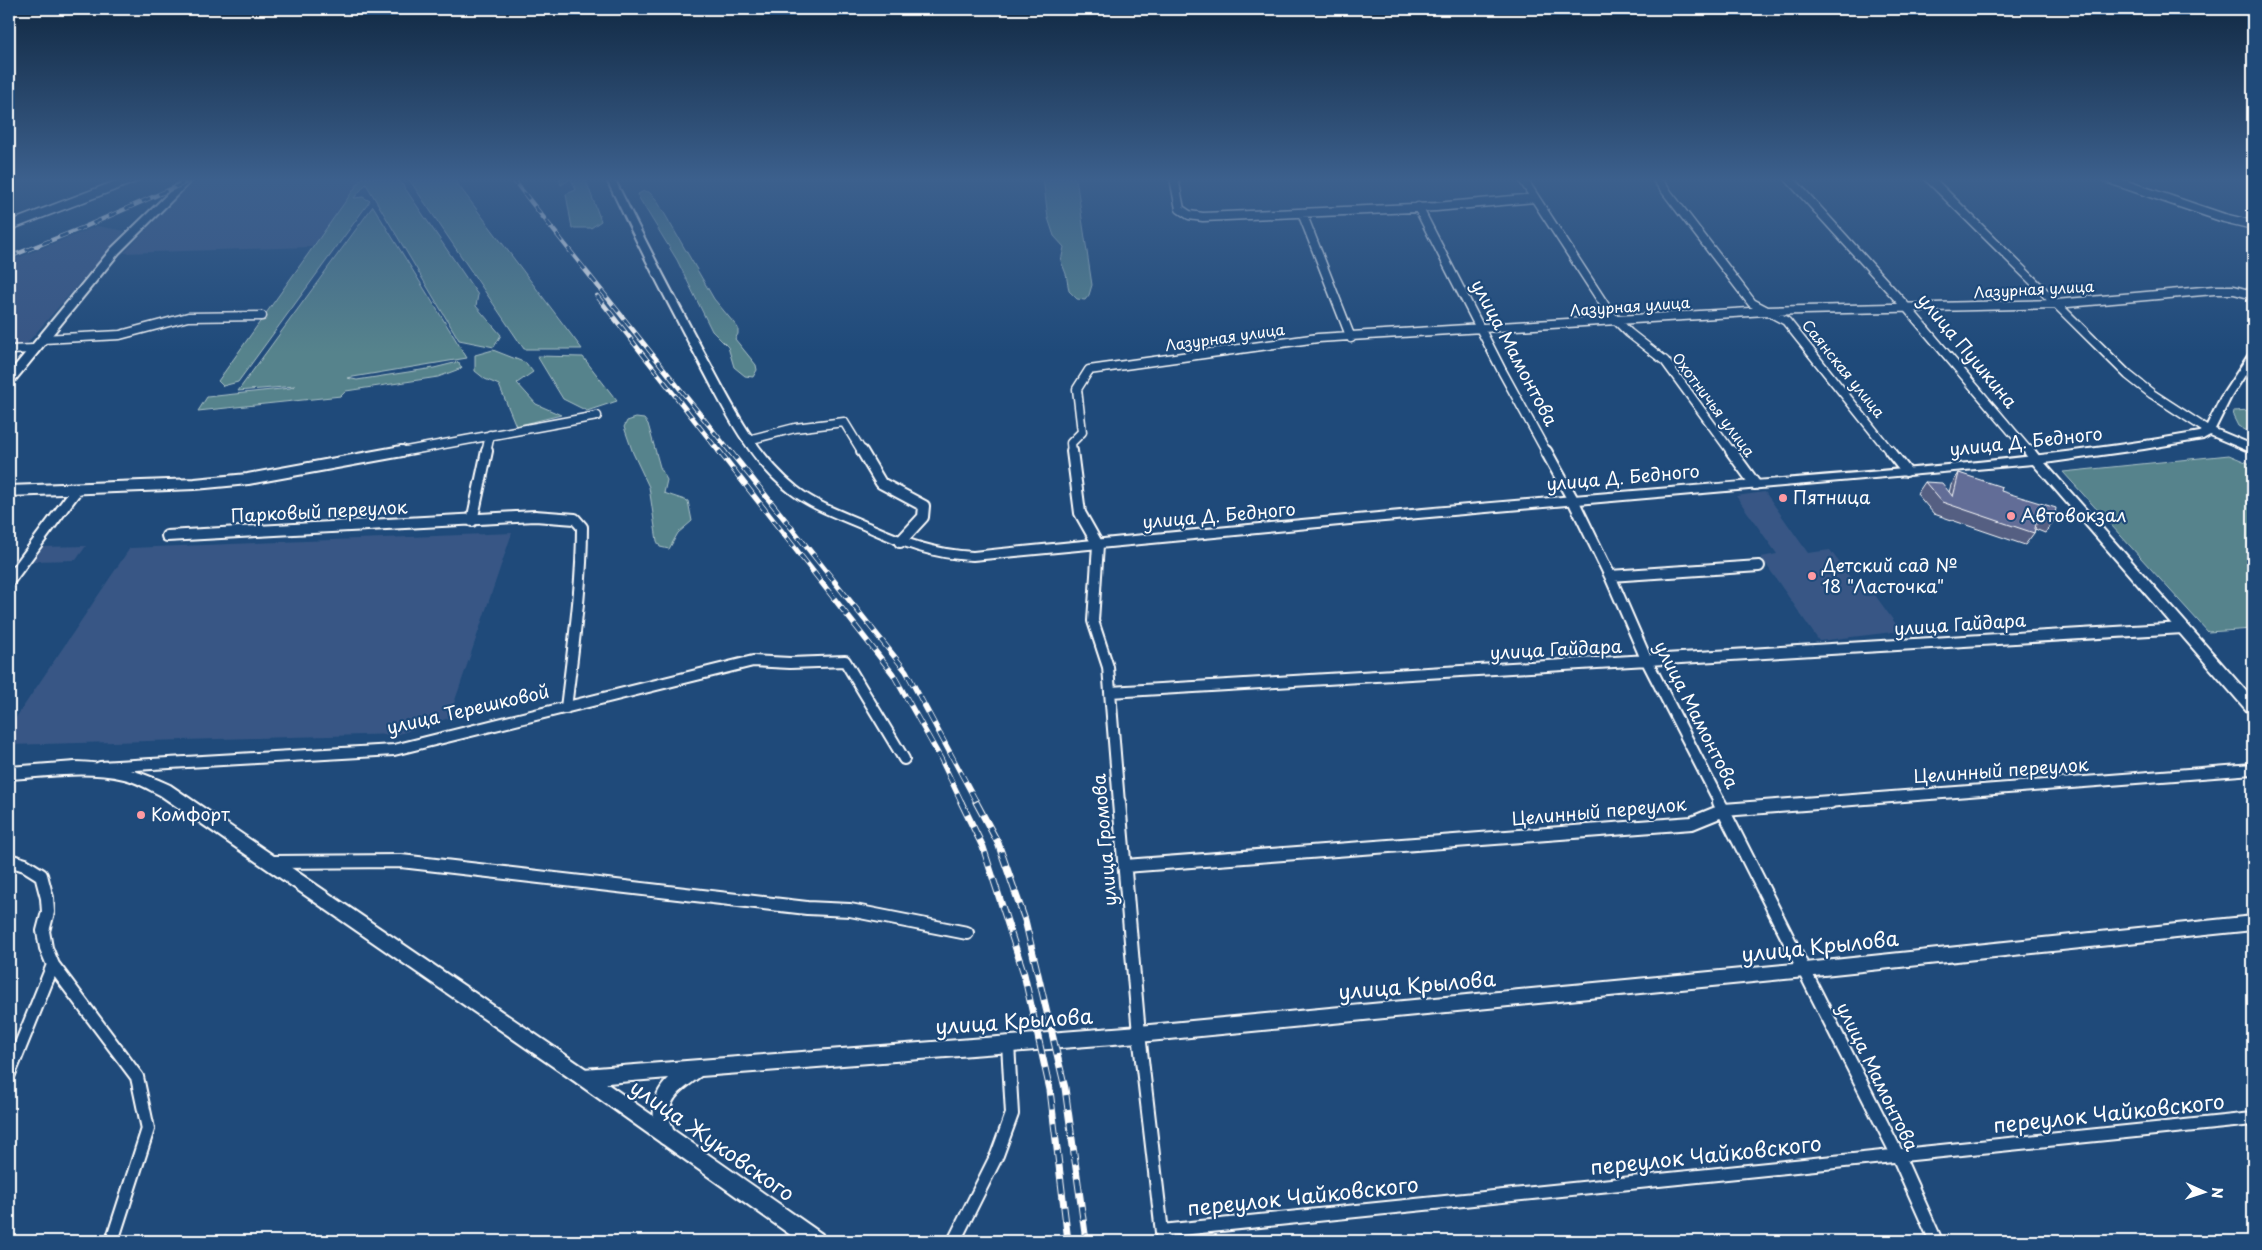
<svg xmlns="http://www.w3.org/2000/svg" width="2262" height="1250" font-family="'Playpen Sans',sans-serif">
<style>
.built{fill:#375785}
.green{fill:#56838c;stroke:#aac1c6}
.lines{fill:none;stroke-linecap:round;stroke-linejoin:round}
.minor-far2-casing{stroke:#fff;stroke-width:11}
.minor-far1-casing{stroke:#fff;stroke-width:14}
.minor-casing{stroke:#fff;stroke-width:16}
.tertiary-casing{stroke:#fff;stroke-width:4}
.secondary-casing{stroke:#fff;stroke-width:4}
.minor-far2{stroke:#1f4a7a;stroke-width:8}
.minor-far1{stroke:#1f4a7a;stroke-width:10}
.minor{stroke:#1f4a7a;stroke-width:12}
.tertiary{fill:#1f4a7a;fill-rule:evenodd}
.secondary{fill:#1f4a7a;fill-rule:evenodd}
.rail-far2-casing{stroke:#fff;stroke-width:4.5}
.rail-far1-casing{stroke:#fff;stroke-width:5.5}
.rail-casing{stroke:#fff;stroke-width:7}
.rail-far2{stroke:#1f4a7a;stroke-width:3;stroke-dasharray:9;stroke-linecap:butt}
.rail-far1{stroke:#1f4a7a;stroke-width:4;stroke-dasharray:11;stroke-linecap:butt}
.rail{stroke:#1f4a7a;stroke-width:5;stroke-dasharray:14;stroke-linecap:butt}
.wall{fill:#545e82;stroke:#fff}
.building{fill:#626d97;stroke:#fff}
.poi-dot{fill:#ff9aa2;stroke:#1f4a7a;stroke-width:2}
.labels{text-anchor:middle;stroke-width:4.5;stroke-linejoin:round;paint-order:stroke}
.far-street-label{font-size:15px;fill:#fff;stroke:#1f4a7a}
.street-label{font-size:18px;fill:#fff;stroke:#1f4a7a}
.poi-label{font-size:18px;fill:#fff;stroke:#1f4a7a;text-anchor:start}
.near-street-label{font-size:21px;fill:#fff;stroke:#1f4a7a}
</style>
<rect width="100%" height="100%" fill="#1f4a7a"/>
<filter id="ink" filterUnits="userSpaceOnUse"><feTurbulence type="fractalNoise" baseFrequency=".02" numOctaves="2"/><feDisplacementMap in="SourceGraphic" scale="10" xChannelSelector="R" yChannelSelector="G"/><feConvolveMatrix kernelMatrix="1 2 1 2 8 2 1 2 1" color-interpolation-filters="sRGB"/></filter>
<g filter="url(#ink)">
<!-- built -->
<path class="built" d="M203 178H362L312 247 124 253 188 186Z
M97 226 125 231 9 364V261Z
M1765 492 1808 553 1830 550 1864 596 1875 595 1901 631 1819 641 1761 557 1777 554 1736 496Z
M512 533 449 718 399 734 9 745V728L130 548Z
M86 546 76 560 33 561 43 547Z"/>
<!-- green -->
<path class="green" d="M362 178H398L478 295 476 306 501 335 494 347 459 340 366 184 354 198 363 197 370 201 238 382 223 386 218 381Z
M408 178H453L582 349H524Z
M559 178H585L601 221 591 228H572L566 194 576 190 571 179 561 185Z
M1043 178H1076L1092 285 1089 295 1085 300 1077 299 1069 291 1066 274 1061 261 1064 247 1054 236 1048 218Z
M644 191 649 192 656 199 714 299 738 328V334L735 339 756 365 757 370 753 377 745 376 734 367 728 347 712 331 677 260 639 198 638 194Z
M373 206 467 358 347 378 357 380 434 368 458 362 462 368 438 377 346 391 341 396 198 411 207 397 290 388 295 386 238 391Z
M493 350 526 363 533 372 517 383 536 404 561 415 516 426 499 385 485 379 475 371V355Z
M537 356 583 357 617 401 587 411 563 399Z
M2250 410 2253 411V434L2238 426 2233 416 2234 411Z
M636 418 644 419 648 424 660 467 667 480 664 493 688 501 692 521 678 533 669 549 660 547 657 541 649 487 633 453 624 427 627 421Z
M2229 455 2253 465V629L2208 632 2063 472Z"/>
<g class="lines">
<defs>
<path id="minor-far2" d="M1174 178 1180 209 1189 215 1203 217 1436 207 1535 198
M1522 178 1611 315 1629 333 1665 361 1732 453
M1656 178 1752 303 1786 321 1891 453
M1789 178 1907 308 2030 453
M1929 178 2128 375 2152 394 2209 431
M2106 178 2224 218 2253 225
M1418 207 1502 371 1547 453
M1302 213 1351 338
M9 226 135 178
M43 339 120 335 188 317 262 316
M9 350 34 349
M748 440 795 428 844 422 863 453
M395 453 597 416
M486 453 490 435
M1072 453 1071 443 1082 432 1077 389 1089 370 1318 338 1766 311 2056 304 2214 290H2234L2253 295"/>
<path id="minor-far1" d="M862 451 881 483 924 506 923 517 900 542
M1072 451 1080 513 1098 545 1093 621 1108 667 1119 803
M1546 451 1573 500 1610 576 1647 661 1720 803
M1731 451 1755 484
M1890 451 1906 471
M2029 451 2036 460
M9 491 195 484 248 479 402 451
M472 521 487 451
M167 536 535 516 575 519 582 527C582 587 573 648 566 708
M1610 576 1759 566
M9 581 77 489
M1110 692 2183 628
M100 767 394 750 753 661 790 663 845 661 904 759
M1814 803 2253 769"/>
<path id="minor" d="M1119 802 1139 1034 1163 1241
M1719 802 1898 1156 1936 1241
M9 860 25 865 41 875 47 898 48 912 43 931 46 948 53 965 137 1077 148 1129 112 1241
M271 862 401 861 807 908 850 910 967 933
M1125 866 1692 823 1724 810 1830 802
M9 1074 53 965
M1162 1231 2253 1119
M954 1241 997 1155 1012 1114 1008 1044"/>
<path id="tertiary" d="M606 178H614C644 239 676 300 708 360 733 406 756 454 797 487 818 504 847 513 871 524 905 539 936 550 973 552 1205 528 1438 507 1670 488 1847 473 2025 463 2200 432L2205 429 2221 397 2249 354 2253 353V363L2231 397 2215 429 2253 445V453L2210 435 2203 439 2144 449 2045 463 2253 699V713L2248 712 2033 464 1350 524 973 560C934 559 900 546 865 530 840 519 812 510 790 493 747 460 723 407 698 360 666 300 635 239 606 178Z
M2253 916V930L1805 977 1139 1042 701 1076C684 1089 664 1099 671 1124 674 1132 676 1136 673 1143L667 1145 661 1143C651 1120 649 1097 669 1078L583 1085 577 1083 575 1077 577 1071 583 1069 1139 1026 1805 963Z"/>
<path id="secondary" d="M184 178H194L119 253 13 383 9 384V373L111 249Z
M75 762C113 763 137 770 170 785L589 1071 822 1234 825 1241H799L577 1083 160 795C148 789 137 782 124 779 86 770 47 777 9 779V767Z"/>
</defs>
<!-- minor-far2 casing -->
<use href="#minor-far2" class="minor-far2-casing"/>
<!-- minor-far1 casing -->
<use href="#minor-far1" class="minor-far1-casing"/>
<!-- minor casing -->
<use href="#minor" class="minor-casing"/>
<!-- tertiary casing -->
<use href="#tertiary" class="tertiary-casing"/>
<!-- secondary casing -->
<use href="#secondary" class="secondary-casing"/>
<!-- minor-far2 -->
<use href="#minor-far2" class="minor-far2"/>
<!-- minor-far1 -->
<use href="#minor-far1" class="minor-far1"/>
<!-- minor -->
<use href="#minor" class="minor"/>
<!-- tertiary -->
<use href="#tertiary" class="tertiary"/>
<!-- secondary -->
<use href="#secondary" class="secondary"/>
<defs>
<path id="rail-far2" d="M512 178 731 453
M9 257 82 228 196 178
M597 296 720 453"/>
<path id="rail-far1" d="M719 451 893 674 941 759 962 803
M730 451 906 671 977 803"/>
<path id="rail" d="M961 802 983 847 1024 974 1050 1090 1068 1241
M976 802 998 843 1025 920 1065 1088 1086 1241"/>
</defs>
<!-- rail-far2 casing -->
<use href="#rail-far2" class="rail-far2-casing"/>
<!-- rail-far1 casing -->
<use href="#rail-far1" class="rail-far1-casing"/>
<!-- rail casing -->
<use href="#rail" class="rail-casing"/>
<!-- rail-far2 -->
<use href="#rail-far2" class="rail-far2"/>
<!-- rail-far1 -->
<use href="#rail-far1" class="rail-far1"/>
<!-- rail -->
<use href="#rail" class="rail"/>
</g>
<!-- wall -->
<path class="wall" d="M1959 473 2001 491 2054 520 2045 533 2035 529 2034 533 2025 545 1934 514 1917 494 1925 482 1949 492 1951 485Z"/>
<!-- building -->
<path class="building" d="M1959 473 2002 487 2001 491 2056 508 2054 520 2038 515 2034 533 1942 502 1925 482 1942 483 1953 497Z"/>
</g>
<!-- sky -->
<linearGradient id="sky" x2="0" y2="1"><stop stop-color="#112943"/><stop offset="0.51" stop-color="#3c608d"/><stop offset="1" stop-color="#3c608d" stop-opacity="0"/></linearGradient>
<rect width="2262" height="352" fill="url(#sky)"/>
<!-- markers -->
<g class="poi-dot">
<circle cx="1783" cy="498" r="5"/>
<circle cx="2011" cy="516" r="5"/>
<circle cx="1812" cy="576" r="5"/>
<circle cx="141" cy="815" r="5"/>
</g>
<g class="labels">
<!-- far-street labels -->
<g class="far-street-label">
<text transform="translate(2034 290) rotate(-3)" y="5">Лазурная улица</text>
<text transform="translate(1630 307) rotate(-4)" y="5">Лазурная улица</text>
<text transform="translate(1225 338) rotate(-8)" y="5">Лазурная улица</text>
<text transform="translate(1843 369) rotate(51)" y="5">Саянская улица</text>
<text transform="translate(1713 405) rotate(53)" y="5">Охотничья улица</text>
</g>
<!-- street labels -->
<g class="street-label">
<text transform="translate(1967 351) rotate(50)" y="6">улица Пушкина</text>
<text transform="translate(1514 353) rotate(62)" y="6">улица Мамонтова</text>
<text transform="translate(2026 442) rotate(-6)" y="6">улица Д. Бедного</text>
<text transform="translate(1623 478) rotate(-5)" y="6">улица Д. Бедного</text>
<text transform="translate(319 512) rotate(-3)" y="6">Парковый переулок</text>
<text transform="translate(1219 516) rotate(-5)" y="6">улица Д. Бедного</text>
<text transform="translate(1960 625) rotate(-4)" y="6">улица Гайдара</text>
<text transform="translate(1556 650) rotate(-3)" y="6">улица Гайдара</text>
<text transform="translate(468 710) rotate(-13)" y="6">улица Терешковой</text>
<text transform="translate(1696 715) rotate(63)" y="6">улица Мамонтова</text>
<text transform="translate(2001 771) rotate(-4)" y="6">Целинный переулок</text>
<text transform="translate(1599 812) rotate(-5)" y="6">Целинный переулок</text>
<text transform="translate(1105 840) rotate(-95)" y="6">улица Громова</text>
<text transform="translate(1877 1077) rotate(64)" y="6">улица Мамонтова</text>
</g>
<!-- poi labels -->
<g class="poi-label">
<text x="1793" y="504">Пятница</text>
<text x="2021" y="522">Автовокзал</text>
<text x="1822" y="572">Детский сад №<tspan x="1822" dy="21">18 "Ласточка"</tspan></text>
<text x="151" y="821">Комфорт</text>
</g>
<!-- near-street labels -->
<g class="near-street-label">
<text transform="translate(1820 947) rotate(-6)" y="7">улица Крылова</text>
<text transform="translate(1417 986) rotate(-5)" y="7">улица Крылова</text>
<text transform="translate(1014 1022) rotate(-4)" y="7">улица Крылова</text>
<text transform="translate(2109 1114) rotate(-6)" y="7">переулок Чайковского</text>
<text transform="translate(712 1141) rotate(35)" y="7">улица Жуковского</text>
<text transform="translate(1706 1156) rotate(-6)" y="7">переулок Чайковского</text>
<text transform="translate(1303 1197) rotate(-6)" y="7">переулок Чайковского</text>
</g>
</g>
<!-- margin -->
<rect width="2262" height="1250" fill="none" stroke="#1f4a7a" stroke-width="30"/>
<rect x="15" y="15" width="2232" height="1220" fill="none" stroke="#fff" stroke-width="2" filter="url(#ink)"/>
<!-- north arrow -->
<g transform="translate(2204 1192) rotate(93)" stroke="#1f4a7a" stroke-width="4" paint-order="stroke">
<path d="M0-4L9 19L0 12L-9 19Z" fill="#ffffff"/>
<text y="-8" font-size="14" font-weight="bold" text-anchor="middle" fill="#ffffff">N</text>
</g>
</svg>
